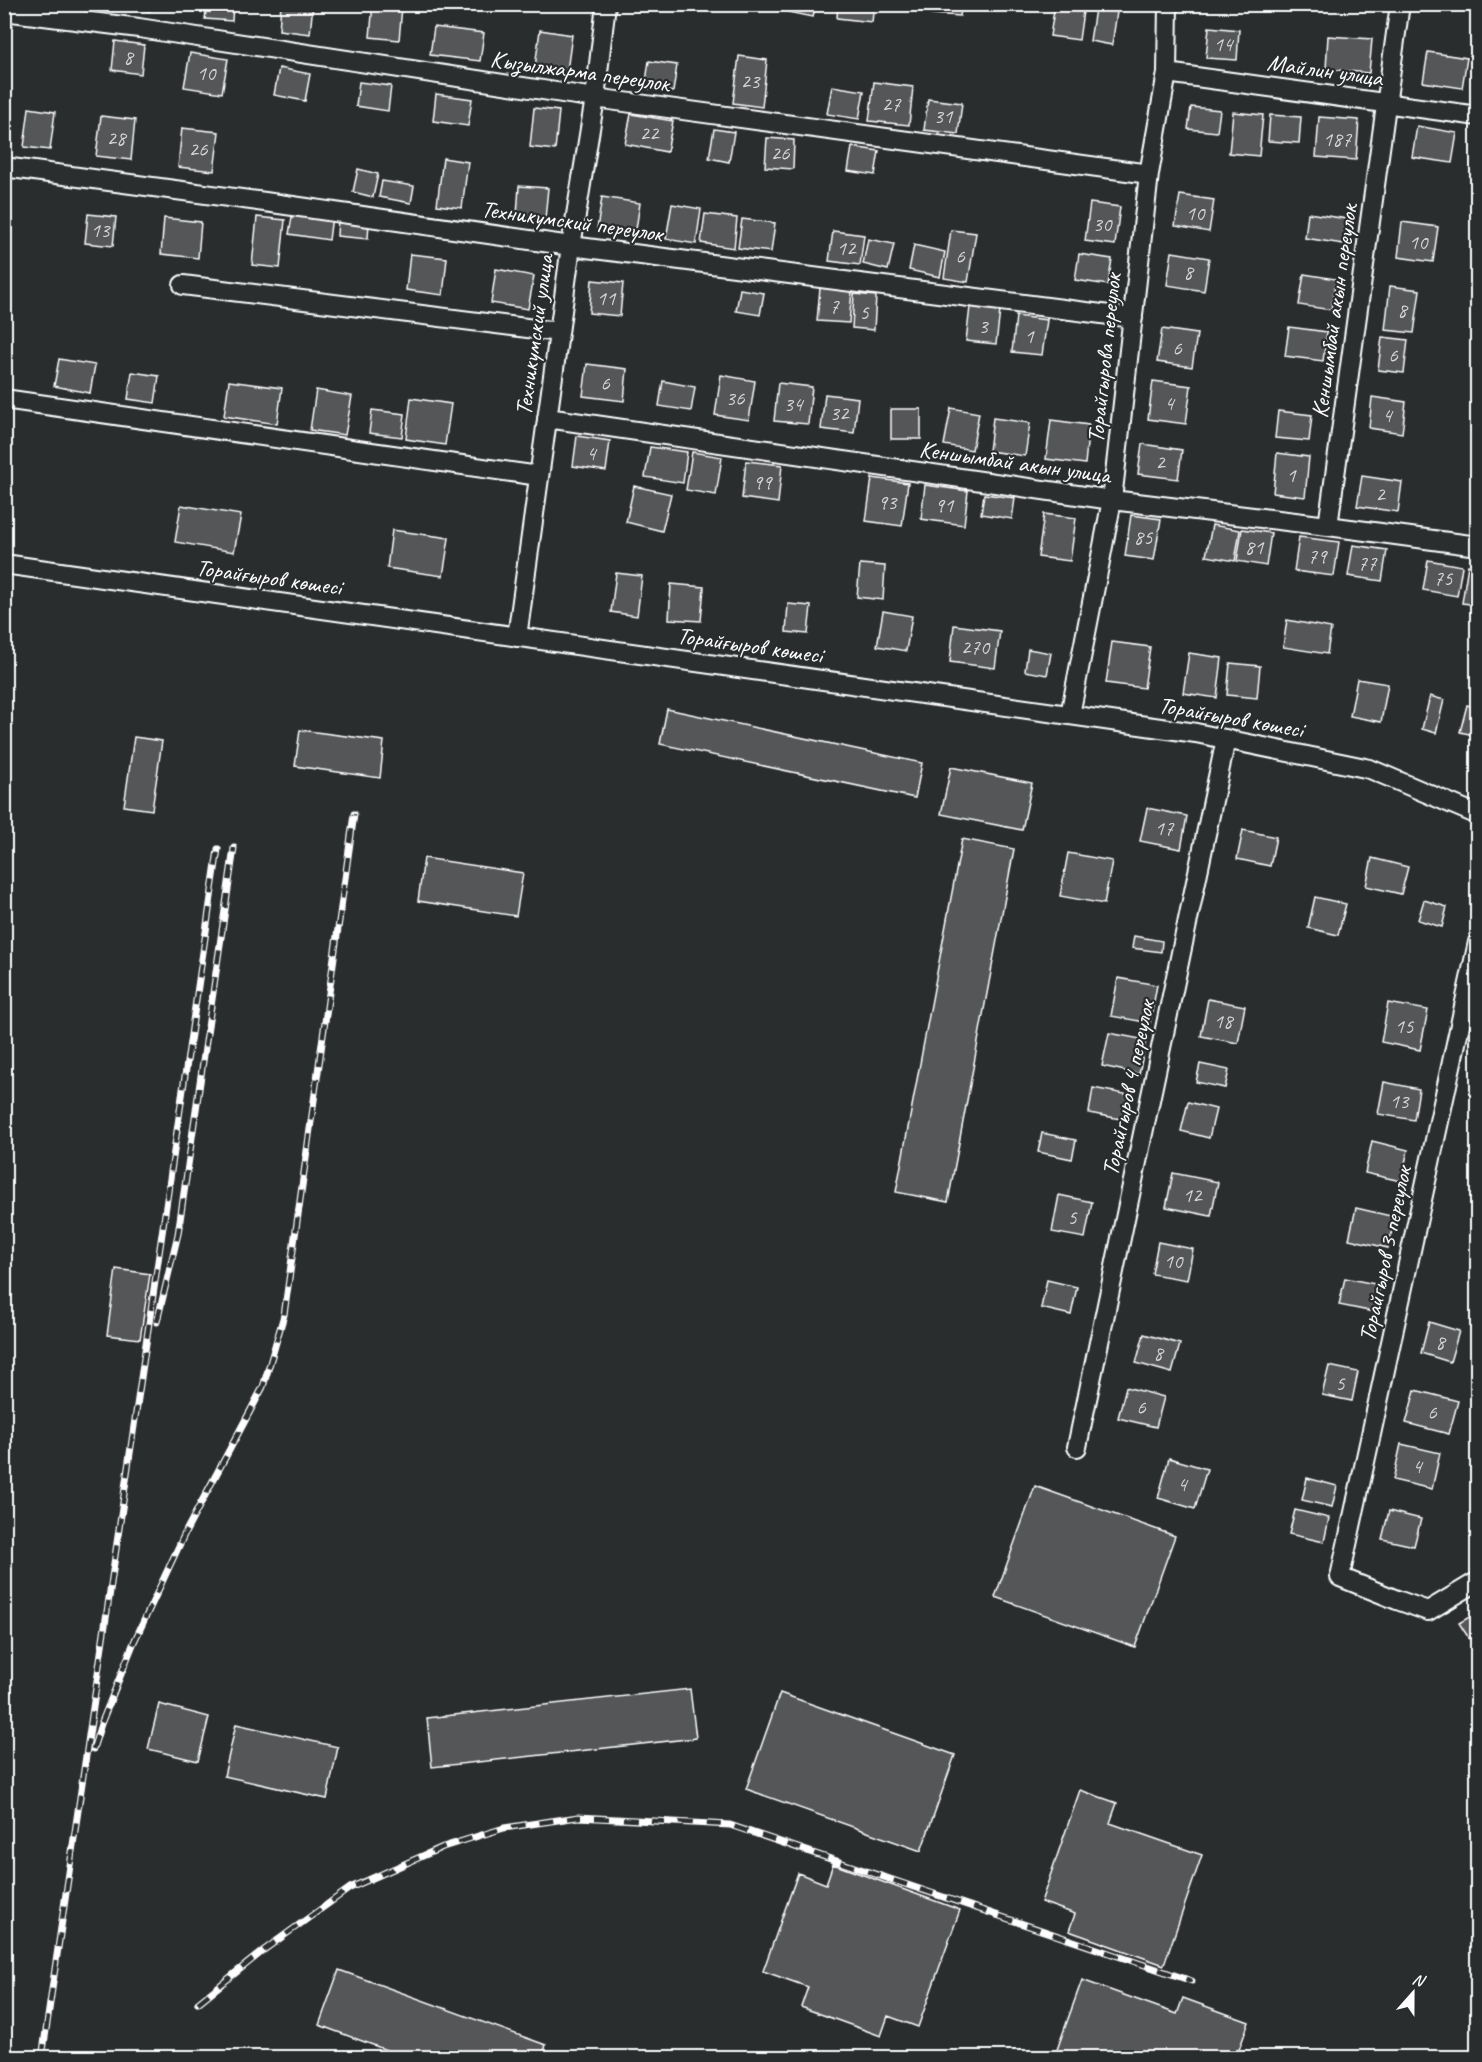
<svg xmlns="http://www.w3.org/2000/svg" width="1482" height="2062" font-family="Caveat,sans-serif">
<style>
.building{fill:#555758;stroke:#fff;stroke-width:1.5}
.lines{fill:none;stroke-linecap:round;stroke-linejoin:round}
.minor-casing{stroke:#fff;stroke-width:22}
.minor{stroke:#2a2d2e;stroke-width:18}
.rail-casing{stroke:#fff;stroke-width:7}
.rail{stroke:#2a2d2e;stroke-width:4.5;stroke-dasharray:14;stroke-linecap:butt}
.labels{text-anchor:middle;stroke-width:4.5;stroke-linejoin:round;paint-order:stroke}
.number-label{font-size:21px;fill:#d4d5d5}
.street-label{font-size:24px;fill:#fff;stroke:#2a2d2e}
</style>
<rect width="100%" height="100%" fill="#2a2d2e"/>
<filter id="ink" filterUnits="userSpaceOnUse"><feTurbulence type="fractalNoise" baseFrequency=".0167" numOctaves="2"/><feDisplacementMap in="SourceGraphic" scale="12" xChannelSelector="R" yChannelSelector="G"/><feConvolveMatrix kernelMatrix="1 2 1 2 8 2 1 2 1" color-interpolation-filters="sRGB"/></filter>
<g filter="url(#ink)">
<!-- building -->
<path class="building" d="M122 4H151L150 11 121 8Z
M207 4H233L232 21 205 19Z
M281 4H313L310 34 279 30Z
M373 4 402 7 399 40 370 37Z
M789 4H816L813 17 788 12Z
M838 4H874L872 22 837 18Z
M933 4H962L960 16 932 14Z
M1055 4H1084L1079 40 1050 36Z
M1095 9 1117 12 1112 45 1090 41Z
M434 27 484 33 480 61 430 55Z
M1209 27 1239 30 1237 60 1206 58Z
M540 30 572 35 567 71 535 67Z
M1328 36 1372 39 1369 73 1326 69Z
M115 41 144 45 141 74 112 70Z
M1428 52 1467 58 1462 88 1423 82Z
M190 53 228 59 222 93 184 87Z
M739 56 767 60 762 107 733 103Z
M649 61 677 65 673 92 645 88Z
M279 68 310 74 305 101 274 95Z
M359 82 391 86 388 111 356 106Z
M874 82 913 87 909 125 869 121Z
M832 86 864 91 859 119 827 114Z
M436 94 472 99 468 126 433 121Z
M928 99 962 103 958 134 924 130Z
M1191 107 1220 110 1217 132 1188 129Z
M29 108 55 112 50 150 24 147Z
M534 108 559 111 555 150 530 147Z
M1233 112 1263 115 1259 156 1229 153Z
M631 114 673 121 667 152 625 144Z
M1270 115 1301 117 1299 143 1268 141Z
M101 116 135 120 131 160 96 156Z
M1319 117 1359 120 1356 160 1316 157Z
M1417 126 1457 133 1452 163 1412 157Z
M182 128 219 132 214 171 178 167Z
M714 129 734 132 729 162 709 158Z
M767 138 794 140 793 169 765 167Z
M852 147 879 151 875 175 848 171Z
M443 158 468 162 462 208 437 205Z
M358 169 378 174 373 197 353 192Z
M382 181 414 186 411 203 379 197Z
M519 186 548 188 545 219 517 216Z
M1180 195 1214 200 1209 232 1175 226Z
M602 197 640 203 635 236 597 229Z
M1090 203 1120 207 1115 245 1085 241Z
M672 204 701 209 696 244 666 239Z
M293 211 332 216 329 240 289 234Z
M1308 213 1347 219 1343 244 1305 238Z
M88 214 116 217 113 246 85 243Z
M705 214 737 218 734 248 701 243Z
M257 217 285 220 280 268 252 265Z
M164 218 201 222 198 258 161 254Z
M338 219 369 222 368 239 337 236Z
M742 219 775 223 771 252 738 248Z
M1402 222 1438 227 1433 262 1398 257Z
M951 230 976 233 968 282 944 278Z
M833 231 864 235 860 265 829 261Z
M868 239 894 244 888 270 863 264Z
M914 245 945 252 940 277 909 270Z
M1172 252 1209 258 1204 291 1167 285Z
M410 254 447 258 443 295 406 290Z
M1079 254 1112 259 1108 285 1075 280Z
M496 269 534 276 528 309 491 303Z
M1304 274 1336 279 1331 310 1299 305Z
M592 280 623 283 620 316 589 313Z
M1390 286 1420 290 1414 333 1385 330Z
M820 288 852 291 849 323 817 321Z
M740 289 764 293 760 315 736 311Z
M854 294 876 296 874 330 852 328Z
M970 307 1000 311 996 344 966 341Z
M1016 316 1047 320 1042 355 1012 352Z
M1289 327 1327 332 1323 361 1285 356Z
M1162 329 1197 334 1192 367 1157 362Z
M1382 337 1408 340 1404 373 1378 370Z
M59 359 95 365 90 393 54 386Z
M587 364 627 369 624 401 583 396Z
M132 372 159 376 155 403 128 399Z
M721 375 755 381 749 420 715 415Z
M229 381 282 388 277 424 224 416Z
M663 381 695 387 691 411 659 406Z
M1153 381 1191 386 1186 424 1148 419Z
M778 383 812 387 808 424 774 421Z
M316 390 352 396 345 435 310 430Z
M825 394 858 398 854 433 821 429Z
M1372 397 1406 402 1402 433 1369 428Z
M411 398 451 404 445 445 406 439Z
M951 408 979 413 972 450 944 445Z
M891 409H921V439H891Z
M372 410 405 414 402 437 369 433Z
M1278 411 1312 415 1309 441 1275 438Z
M993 418 1030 423 1025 456 989 451Z
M1051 420 1089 425 1085 464 1046 459Z
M577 436 610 441 606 471 573 466Z
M1142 444 1182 450 1178 479 1138 474Z
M650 447 687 452 683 483 645 477Z
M692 452 722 457 716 495 686 490Z
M1277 453 1309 457 1305 497 1273 493Z
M746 461 782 465 778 503 742 498Z
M1362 476 1402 482 1398 512 1357 506Z
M872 478 908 483 902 526 866 521Z
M925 485 968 491 964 525 921 519Z
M634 486 671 494 662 531 626 522Z
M984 494 1015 498 1012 519 981 514Z
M181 505 241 515 234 552 175 542Z
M1044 514 1076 518 1070 561 1038 557Z
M1131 515 1161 519 1154 560 1125 556Z
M1212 525 1240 530 1235 561 1206 556Z
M1242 529 1271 533 1266 566 1237 561Z
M392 530 449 538 443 576 387 568Z
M1299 537 1339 542 1334 576 1294 571Z
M1353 545 1387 550 1382 581 1348 576Z
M1428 560 1462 566 1457 596 1423 590Z
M860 564 885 566 883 600 857 597Z
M1468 565 1478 567V605L1462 603Z
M616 573 642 576 637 616 611 612Z
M671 584 704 587 701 621 669 619Z
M788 604 811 606 808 634 786 632Z
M883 611 912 616 906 651 877 646Z
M1287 620 1331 628 1327 654 1283 647Z
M954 625 1000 631 995 668 950 662Z
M1112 642 1150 647 1144 688 1106 683Z
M1028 649 1051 653 1047 675 1025 671Z
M1189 653 1222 658 1217 698 1183 693Z
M1230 663 1260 666 1257 698 1227 695Z
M1357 679 1388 684 1381 722 1350 716Z
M1430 696 1444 700 1436 733 1422 729Z
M1467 705 1478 708V736L1460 732Z
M667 709 922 763 915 798 660 744Z
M300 730 384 741 380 778 295 766Z
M134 737 162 741 152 810 124 806Z
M951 767 1032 783 1022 830 941 814Z
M1147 808 1187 816 1181 849 1140 841Z
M1243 830 1276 837 1270 866 1237 859Z
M962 839 1014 849 948 1202 896 1192Z
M1068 853 1112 861 1104 904 1060 896Z
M424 858 523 873 516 916 418 901Z
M1372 858 1408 867 1401 894 1366 886Z
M1315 897 1346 904 1338 935 1308 928Z
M1424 900 1447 907 1442 927 1418 920Z
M1134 936 1162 941 1161 952 1132 948Z
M1118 978 1157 985 1150 1023 1111 1016Z
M1208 999 1245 1006 1238 1043 1201 1036Z
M1388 1003 1428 1010 1420 1050 1381 1042Z
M1109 1033 1146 1040 1139 1074 1102 1066Z
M1200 1064 1229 1070 1225 1088 1196 1082Z
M1384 1082 1419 1089 1414 1120 1378 1114Z
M1093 1088 1130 1095 1126 1120 1089 1113Z
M1188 1102 1216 1109 1209 1138 1181 1131Z
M1042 1133 1076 1140 1072 1159 1038 1152Z
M1372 1141 1408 1150 1401 1181 1365 1173Z
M1173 1173 1218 1182 1211 1216 1166 1207Z
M1059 1195 1092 1202 1085 1238 1052 1232Z
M1356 1208 1395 1217 1388 1248 1349 1239Z
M1158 1242 1193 1249 1187 1280 1152 1274Z
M116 1269 150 1274 140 1339 107 1335Z
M1345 1278 1380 1285 1374 1312 1339 1305Z
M1047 1280 1077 1287 1071 1315 1041 1308Z
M1429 1322 1459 1331 1450 1362 1421 1353Z
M1144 1334 1180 1344 1172 1373 1136 1363Z
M1329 1366 1358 1372 1352 1401 1322 1395Z
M1126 1387 1164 1397 1156 1427 1118 1418Z
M1415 1390 1458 1401 1449 1434 1406 1423Z
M1401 1444 1440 1453 1432 1489 1393 1480Z
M1169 1458 1207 1469 1195 1509 1158 1498Z
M1307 1478 1337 1486 1332 1507 1302 1500Z
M1035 1486 1175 1536 1135 1647 995 1597Z
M1295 1510 1329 1518 1324 1542 1289 1534Z
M1389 1511 1421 1519 1414 1546 1382 1539Z
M1478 1612V1643L1474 1646 1459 1623Z
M690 1689 696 1738 432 1767 427 1718Z
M780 1693 955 1755 921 1851 746 1789Z
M159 1704 209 1717 198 1761 148 1749Z
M236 1724 338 1747 327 1799 224 1776Z
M1080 1790 1117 1803 1110 1823 1202 1855 1164 1965 1069 1931 1075 1914 1041 1902Z
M833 1864 960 1910 918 2027 888 2016 881 2036 801 2007 808 1987 763 1971 798 1873 826 1884Z
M339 1970 546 2045 542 2058H408L319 2025Z
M1082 1980 1177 2014 1183 1998 1249 2022 1236 2058H1054Z"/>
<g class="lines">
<defs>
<path id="minor" d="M4 11 139 28 595 98 1149 174
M1167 73 1478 116
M4 167 265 202 571 246 1133 318
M183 285 559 332
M4 399 539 476
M547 418 1112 500 1328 526 1478 546
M1328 526 1400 4
M4 564 1196 733 1370 769 1478 815
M517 637 571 246 595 98 606 4
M1070 715 1112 500 1149 174 1167 73 1168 4
M1478 942 1340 1577 1397 1600 1428 1611 1478 1581
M1077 1447 1226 739"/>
</defs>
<!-- minor casing -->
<use href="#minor" class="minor-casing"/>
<!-- minor -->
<use href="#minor" class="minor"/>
<defs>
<path id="rail" d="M157 1322 178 1234 234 848
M93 1749 101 1724 134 1642 185 1533 263 1387 284 1315 354 814
M198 2003 264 1950 350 1888 443 1847 504 1828 578 1817 730 1825 1192 1981
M42 2058 218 849"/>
</defs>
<!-- rail casing -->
<use href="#rail" class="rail-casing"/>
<!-- rail -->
<use href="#rail" class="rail"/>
</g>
</g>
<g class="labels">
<!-- number labels -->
<g class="number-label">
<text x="1223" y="51">14</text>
<text x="128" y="64">8</text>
<text x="206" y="80">10</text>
<text x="750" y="88">23</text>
<text x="891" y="111">27</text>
<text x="943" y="123">31</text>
<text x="649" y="140">22</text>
<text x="116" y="145">28</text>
<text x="1337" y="146">187</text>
<text x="198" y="156">26</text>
<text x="780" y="160">26</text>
<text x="1195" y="220">10</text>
<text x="1102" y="231">30</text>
<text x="100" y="237">13</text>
<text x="1418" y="249">10</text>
<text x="846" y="255">12</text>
<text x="960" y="263">6</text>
<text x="1188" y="279">8</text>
<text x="606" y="305">11</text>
<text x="834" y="313">7</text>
<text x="1402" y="317">8</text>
<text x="864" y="319">5</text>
<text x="983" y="333">3</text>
<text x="1029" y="343">1</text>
<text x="1177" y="355">6</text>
<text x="1393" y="362">6</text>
<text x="605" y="390">6</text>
<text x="735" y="405">36</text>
<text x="1169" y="410">4</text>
<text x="793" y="411">34</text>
<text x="839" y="420">32</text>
<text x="1387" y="422">4</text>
<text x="591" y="460">4</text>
<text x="1160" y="469">2</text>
<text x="1291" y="482">1</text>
<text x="762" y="489">99</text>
<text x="1380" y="501">2</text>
<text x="887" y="509">93</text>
<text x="944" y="512">91</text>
<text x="1143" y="544">85</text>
<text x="1254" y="554">81</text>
<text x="1317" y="563">79</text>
<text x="1367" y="570">77</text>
<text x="1443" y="585">75</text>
<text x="975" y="654">270</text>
<text x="1164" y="835">17</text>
<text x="1223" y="1028">18</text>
<text x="1404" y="1033">15</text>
<text x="1399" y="1108">13</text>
<text x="1192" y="1202">12</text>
<text x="1072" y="1224">5</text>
<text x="1173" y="1268">10</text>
<text x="1440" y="1349">8</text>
<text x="1158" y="1360">8</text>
<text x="1340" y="1390">5</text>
<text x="1141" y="1414">6</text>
<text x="1432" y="1419">6</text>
<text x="1417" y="1473">4</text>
<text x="1182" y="1491">4</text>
</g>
<!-- street labels -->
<g class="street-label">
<text transform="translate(1325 70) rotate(8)" y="8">Майлин улица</text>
<text transform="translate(580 71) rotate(8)" y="8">Кызылжарма переулок</text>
<text transform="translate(572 221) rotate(8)" y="8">Техникумский переулок</text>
<text transform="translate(1334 311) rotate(-82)" y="8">Кеншымбай акын переулок</text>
<text transform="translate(534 335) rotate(-82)" y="8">Техникумский улица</text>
<text transform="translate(1104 358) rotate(-84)" y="8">Торайгырова переулок</text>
<text transform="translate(1015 462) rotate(8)" y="8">Кеншымбай акын улица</text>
<text transform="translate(269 577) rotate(8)" y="8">Торайғыров көшесі</text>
<text transform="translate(750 645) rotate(8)" y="8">Торайғыров көшесі</text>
<text transform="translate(1231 717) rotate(10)" y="8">Торайғыров көшесі</text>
<text transform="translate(1128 1088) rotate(-78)" y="8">Торайгыров 4 переулок</text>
<text transform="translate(1385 1254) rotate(-78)" y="8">Торайгыров 3 переулок</text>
</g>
</g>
<!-- margin -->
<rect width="1482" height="2062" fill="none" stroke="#2a2d2e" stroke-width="24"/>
<rect x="12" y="12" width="1458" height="2038" fill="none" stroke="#fff" stroke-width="2" filter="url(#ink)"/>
<!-- north arrow -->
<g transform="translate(1413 1993) rotate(21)" stroke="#2a2d2e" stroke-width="4.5" paint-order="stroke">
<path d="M0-4.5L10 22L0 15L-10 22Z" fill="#ffffff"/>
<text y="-9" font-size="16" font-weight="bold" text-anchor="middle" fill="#ffffff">N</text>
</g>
</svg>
